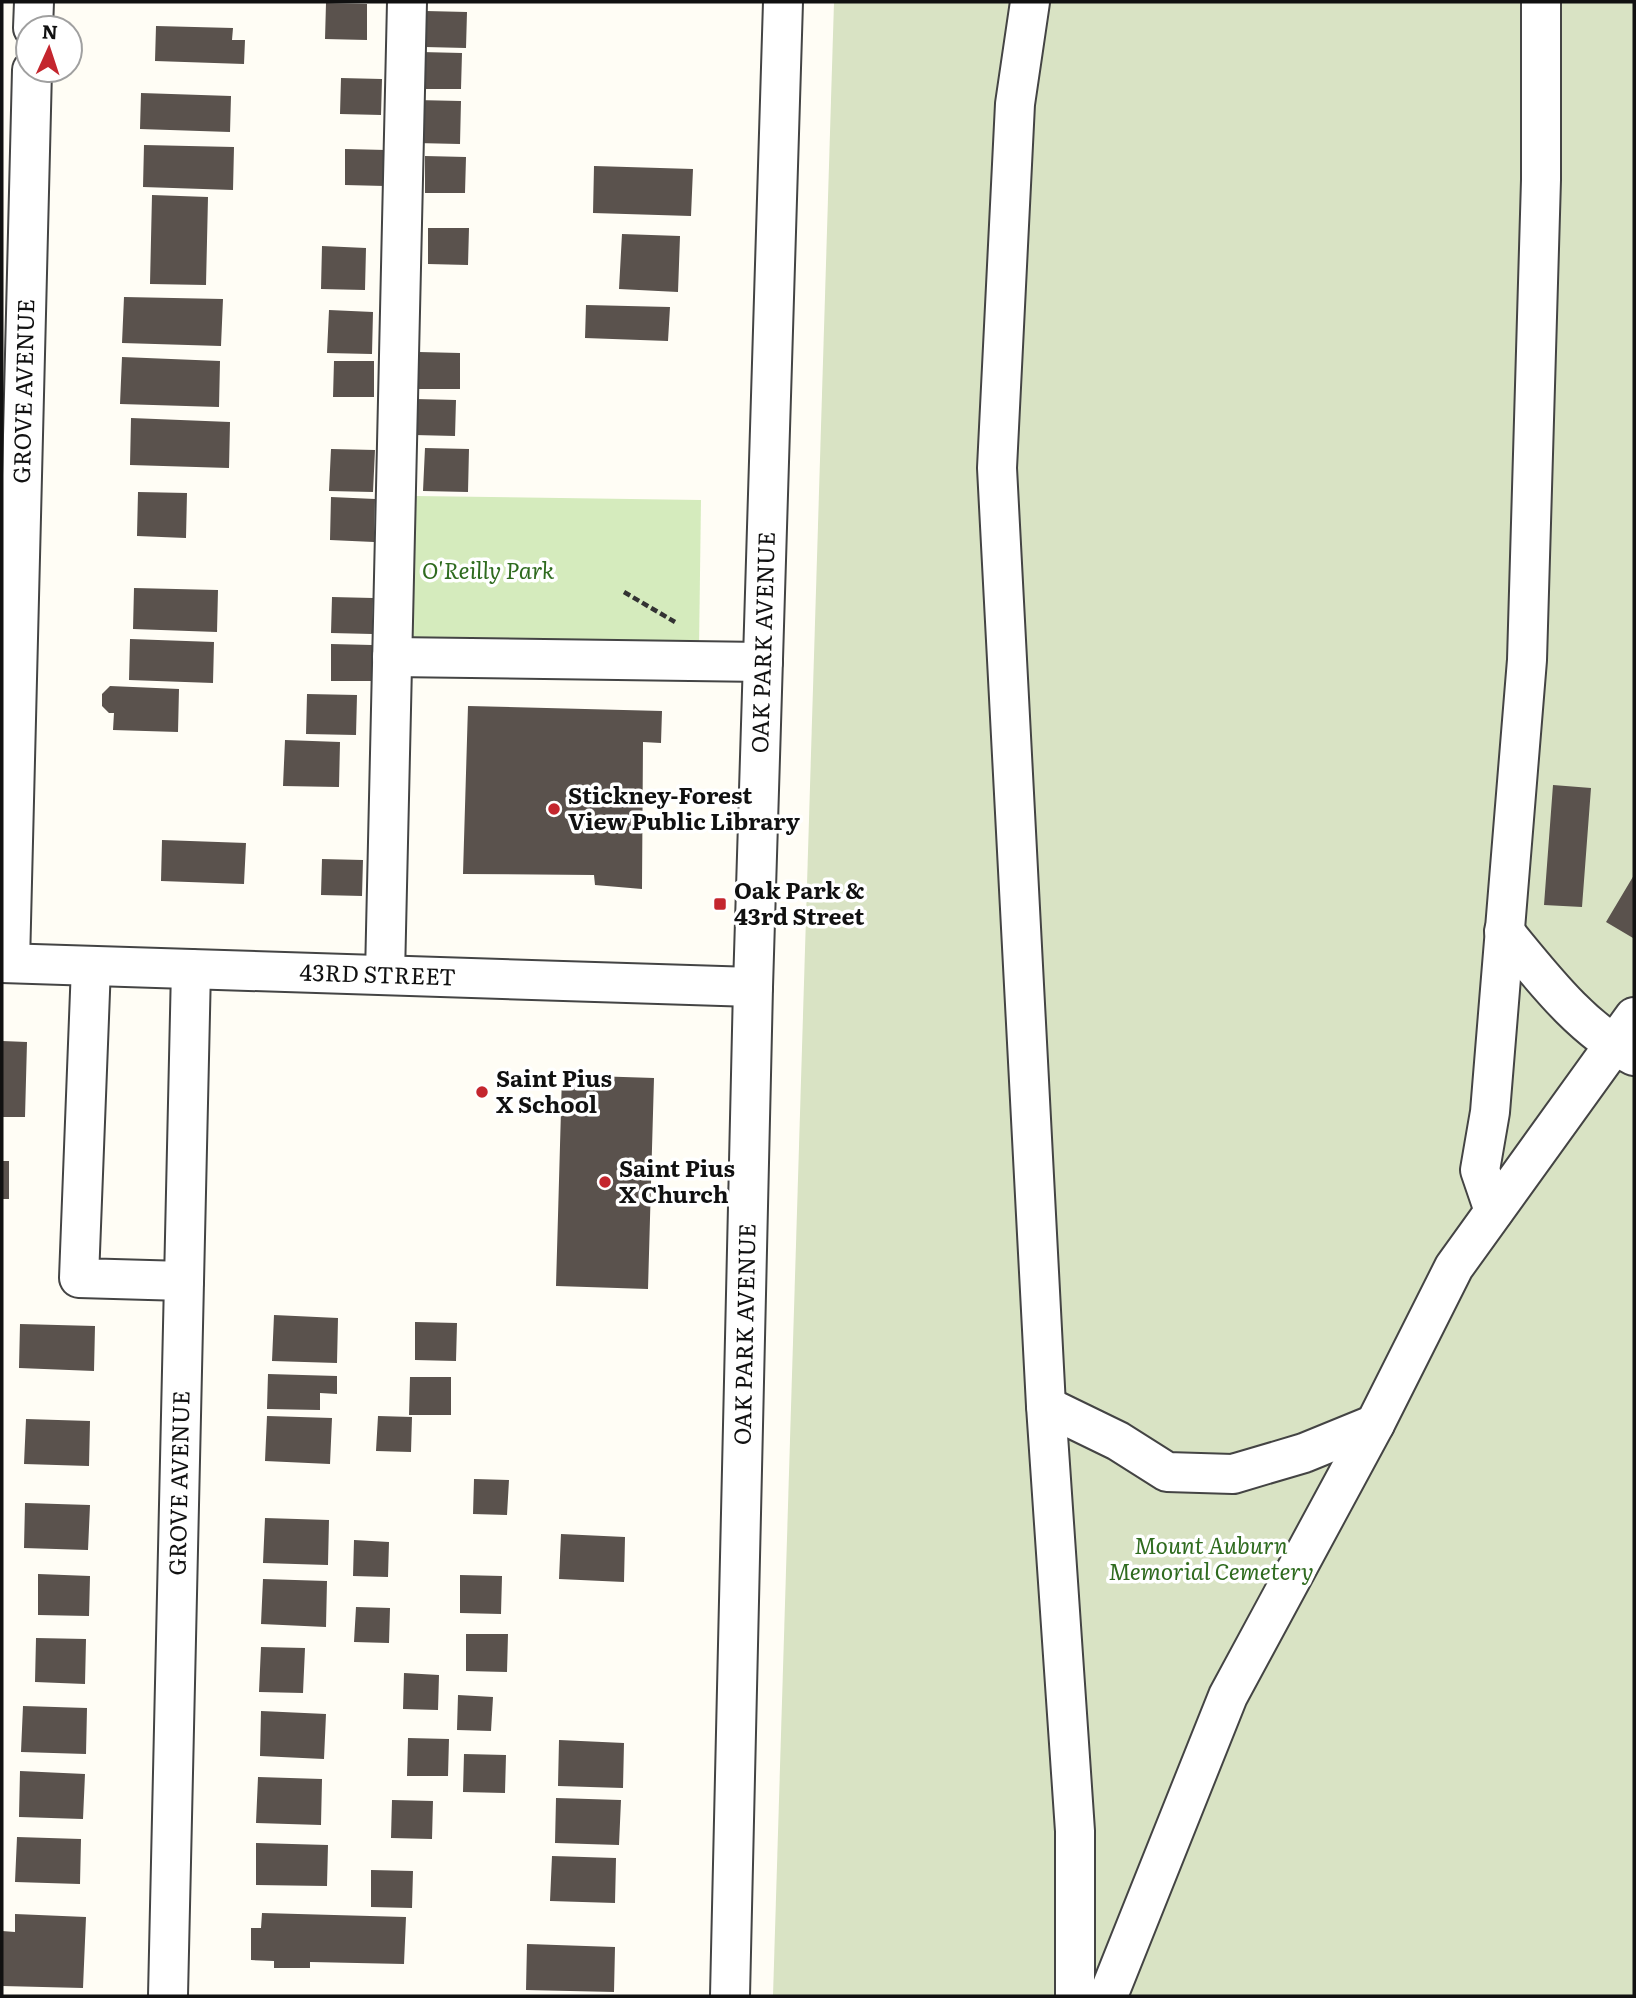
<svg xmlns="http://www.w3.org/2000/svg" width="1636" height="1998" font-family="Literata,serif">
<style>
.green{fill:#d5ebbd}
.cemetery{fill:#d9e3c4}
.building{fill:#5a524d}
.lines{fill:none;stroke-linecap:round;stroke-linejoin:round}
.minor-casing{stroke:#444;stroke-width:42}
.path{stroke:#333;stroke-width:4.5;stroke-dasharray:7 3.5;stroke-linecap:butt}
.minor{stroke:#fff;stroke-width:38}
.poi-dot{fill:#c4262e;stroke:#fff;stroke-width:2.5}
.labels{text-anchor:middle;stroke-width:7;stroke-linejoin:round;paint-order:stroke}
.street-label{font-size:23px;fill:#111;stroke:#fff}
.park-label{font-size:23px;font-style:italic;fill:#2f6b1f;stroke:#fff}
.poi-label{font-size:23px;font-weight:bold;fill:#111;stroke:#fff;text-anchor:start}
</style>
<rect width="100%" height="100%" fill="#fffdf5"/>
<!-- green -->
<path class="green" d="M415 496 701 500 699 648 412 644Z"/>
<!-- cemetery -->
<path class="cemetery" d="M834 2H1634V1996H773Z"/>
<!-- building -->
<path class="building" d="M326 3 367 4V40L325 39Z
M426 11 467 12 466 48 425 47Z
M156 26 233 28 232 40H245L244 64 155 61Z
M421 52 462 53 461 89H420Z
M341 78 382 79 381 115 340 114Z
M141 93 231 96 230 132 140 129Z
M416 100 461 101 460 144 416 143Z
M144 145 234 147 233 190 143 187Z
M345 149 386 150 385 186 345 185Z
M425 156 466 157 465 193H425Z
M594 166 693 169 691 216 593 213Z
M152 195 208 197 206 285 150 284Z
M428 228H469L468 265 428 264Z
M622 234 680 236 678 292 619 289Z
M322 246 366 248 365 290 321 289Z
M124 297 223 299 221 346 122 343Z
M586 305 670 307 668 341 585 338Z
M329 310 373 312 372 354 327 353Z
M419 352 460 353V389H419Z
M122 357 220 361 219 407 120 404Z
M334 361H374V397H333Z
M415 399 456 400 455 436 414 435Z
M131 418 230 422 229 468 130 465Z
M425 448 469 449 468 492 423 491Z
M331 449 375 450 373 492 329 491Z
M138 492 187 493 186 538 137 536Z
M331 497 375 499 374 542 330 540Z
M134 588 218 590 217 632 133 629Z
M332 597 373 598 372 634 331 633Z
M130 639 214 642 213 683 129 680Z
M331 644 372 645V681H331Z
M110 686 179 689 178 732 113 730 114 713H109L102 706V694Z
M307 694 357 695 356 735 306 734Z
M468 706 662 711 661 743 643 742 642 889 595 885 594 875 463 874Z
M285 740 340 742 339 787 283 786Z
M1553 785 1591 788 1582 907 1544 905Z
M162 840 246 843 244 884 161 881Z
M322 859 363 860 362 896 321 895Z
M1634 875V935L1633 938 1606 922Z
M2 1041 27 1042 25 1117H2Z
M562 1075 654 1078 648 1289 556 1286Z
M2 1161H9V1199H2Z
M274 1315 338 1318 337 1363 272 1361Z
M415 1322 457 1323 456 1361 415 1360Z
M20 1324 95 1326 94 1371 19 1368Z
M268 1374 337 1376V1394L320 1393V1410L267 1409Z
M410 1377H451V1415H409Z
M267 1416 332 1418 330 1464 265 1461Z
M378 1416 412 1417 411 1452 376 1451Z
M26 1419 90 1421 89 1466 24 1464Z
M474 1479 509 1480 507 1515 473 1514Z
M25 1503 90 1505 88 1550 24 1548Z
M265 1518 329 1520 328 1565 263 1563Z
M561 1534 625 1537 624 1582 559 1579Z
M354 1540 389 1542 388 1577 353 1576Z
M38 1574 90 1576 89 1616 38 1615Z
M460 1575 502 1576 501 1614 460 1613Z
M263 1579 327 1581 326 1627 261 1624Z
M356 1607 390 1608 389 1643 354 1642Z
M466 1634H508L507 1672 466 1671Z
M36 1638 86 1639 85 1684 35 1682Z
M261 1647 305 1648 303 1693 259 1692Z
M404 1673 439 1675 438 1710 403 1709Z
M458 1695 493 1697 491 1731 457 1730Z
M23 1706 87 1708 86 1754 21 1752Z
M261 1711 326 1714 324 1759 260 1756Z
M408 1738 449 1739 448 1776H407Z
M559 1740 624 1743 623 1788 558 1786Z
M464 1754 506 1755 505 1793 463 1792Z
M20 1771 85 1774 83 1819 19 1817Z
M258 1777 322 1779 321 1825 256 1823Z
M556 1798 621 1800 619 1845 555 1843Z
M392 1800 433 1801 432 1839 391 1838Z
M17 1837 81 1839 80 1884 15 1882Z
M256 1843 328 1845 327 1886 256 1885Z
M552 1856 616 1858 615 1903 550 1901Z
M371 1870 413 1871 412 1908 371 1907Z
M262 1913 406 1917 404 1964 310 1962V1968H274V1961L251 1960V1928H261Z
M15 1914 86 1917 83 1988 2 1986V1931L15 1932Z
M527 1944 615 1947 614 1992 526 1990Z"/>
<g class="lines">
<defs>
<g id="minor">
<path d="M1030 2 1015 104 997 468 1046 1406 1075 1831V1996"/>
<path d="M33 28 34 2"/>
<path d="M392 657 763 662"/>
<path d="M1504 931C1542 977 1581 1029 1634 1056"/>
<path id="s1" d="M2 963 753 987"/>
<path id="s2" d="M10 963 32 70"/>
<path d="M91 966 79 1278 184 1281"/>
<path d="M385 975 407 2"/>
<path d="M1494 1211 1480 1170 1490 1112 1527 660 1541 180V2"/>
<path d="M1046 1406 1118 1441 1167 1472 1233 1474 1304 1453 1375 1424"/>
<path id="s3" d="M168 1996 191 969"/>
<path id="s4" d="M730 1996 753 987 783 2"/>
<path d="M1108 1996 1228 1696 1375 1424 1454 1267 1634 1017"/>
</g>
</defs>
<!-- minor casing -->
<use href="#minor" class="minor-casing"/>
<!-- path -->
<path class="path" d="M624 592 675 622"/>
<!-- minor -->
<use href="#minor" class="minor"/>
</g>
<!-- markers -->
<g class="poi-dot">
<circle cx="554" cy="809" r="7"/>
<rect x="713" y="897" width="14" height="14" rx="3.5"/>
<circle cx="482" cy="1092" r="7"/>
<circle cx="605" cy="1182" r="7"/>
</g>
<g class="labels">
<!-- street labels -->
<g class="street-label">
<text dy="8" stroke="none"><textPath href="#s2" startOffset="572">GROVE AVENUE</textPath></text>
<text dy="8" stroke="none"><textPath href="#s4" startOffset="1354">OAK PARK AVENUE</textPath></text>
<text dy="8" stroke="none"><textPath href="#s1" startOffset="376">43RD STREET</textPath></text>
<text dy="8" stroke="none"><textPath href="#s4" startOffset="662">OAK PARK AVENUE</textPath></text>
<text dy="8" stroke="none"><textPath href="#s3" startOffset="513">GROVE AVENUE</textPath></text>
</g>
<!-- park labels -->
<g class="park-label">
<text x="488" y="579">O'Reilly Park</text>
<text x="1211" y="1554">Mount Auburn<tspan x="1211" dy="26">Memorial Cemetery</tspan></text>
</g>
<!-- poi labels -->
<g class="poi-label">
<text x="568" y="804">Stickney-Forest<tspan x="568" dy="26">View Public Library</tspan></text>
<text x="734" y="899">Oak Park &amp;<tspan x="734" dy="26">43rd Street</tspan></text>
<text x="496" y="1087">Saint Pius<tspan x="496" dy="26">X School</tspan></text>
<text x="619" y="1177">Saint Pius<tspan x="619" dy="26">X Church</tspan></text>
</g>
</g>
<!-- border -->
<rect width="1636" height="1998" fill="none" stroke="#111111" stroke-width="7"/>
<!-- north arrow -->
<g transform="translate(49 49) rotate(3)"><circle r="33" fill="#ffffff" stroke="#a0a0a0" stroke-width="2"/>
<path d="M0-5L12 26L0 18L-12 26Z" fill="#c4262e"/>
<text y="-10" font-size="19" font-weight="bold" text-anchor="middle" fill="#111111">N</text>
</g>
</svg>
